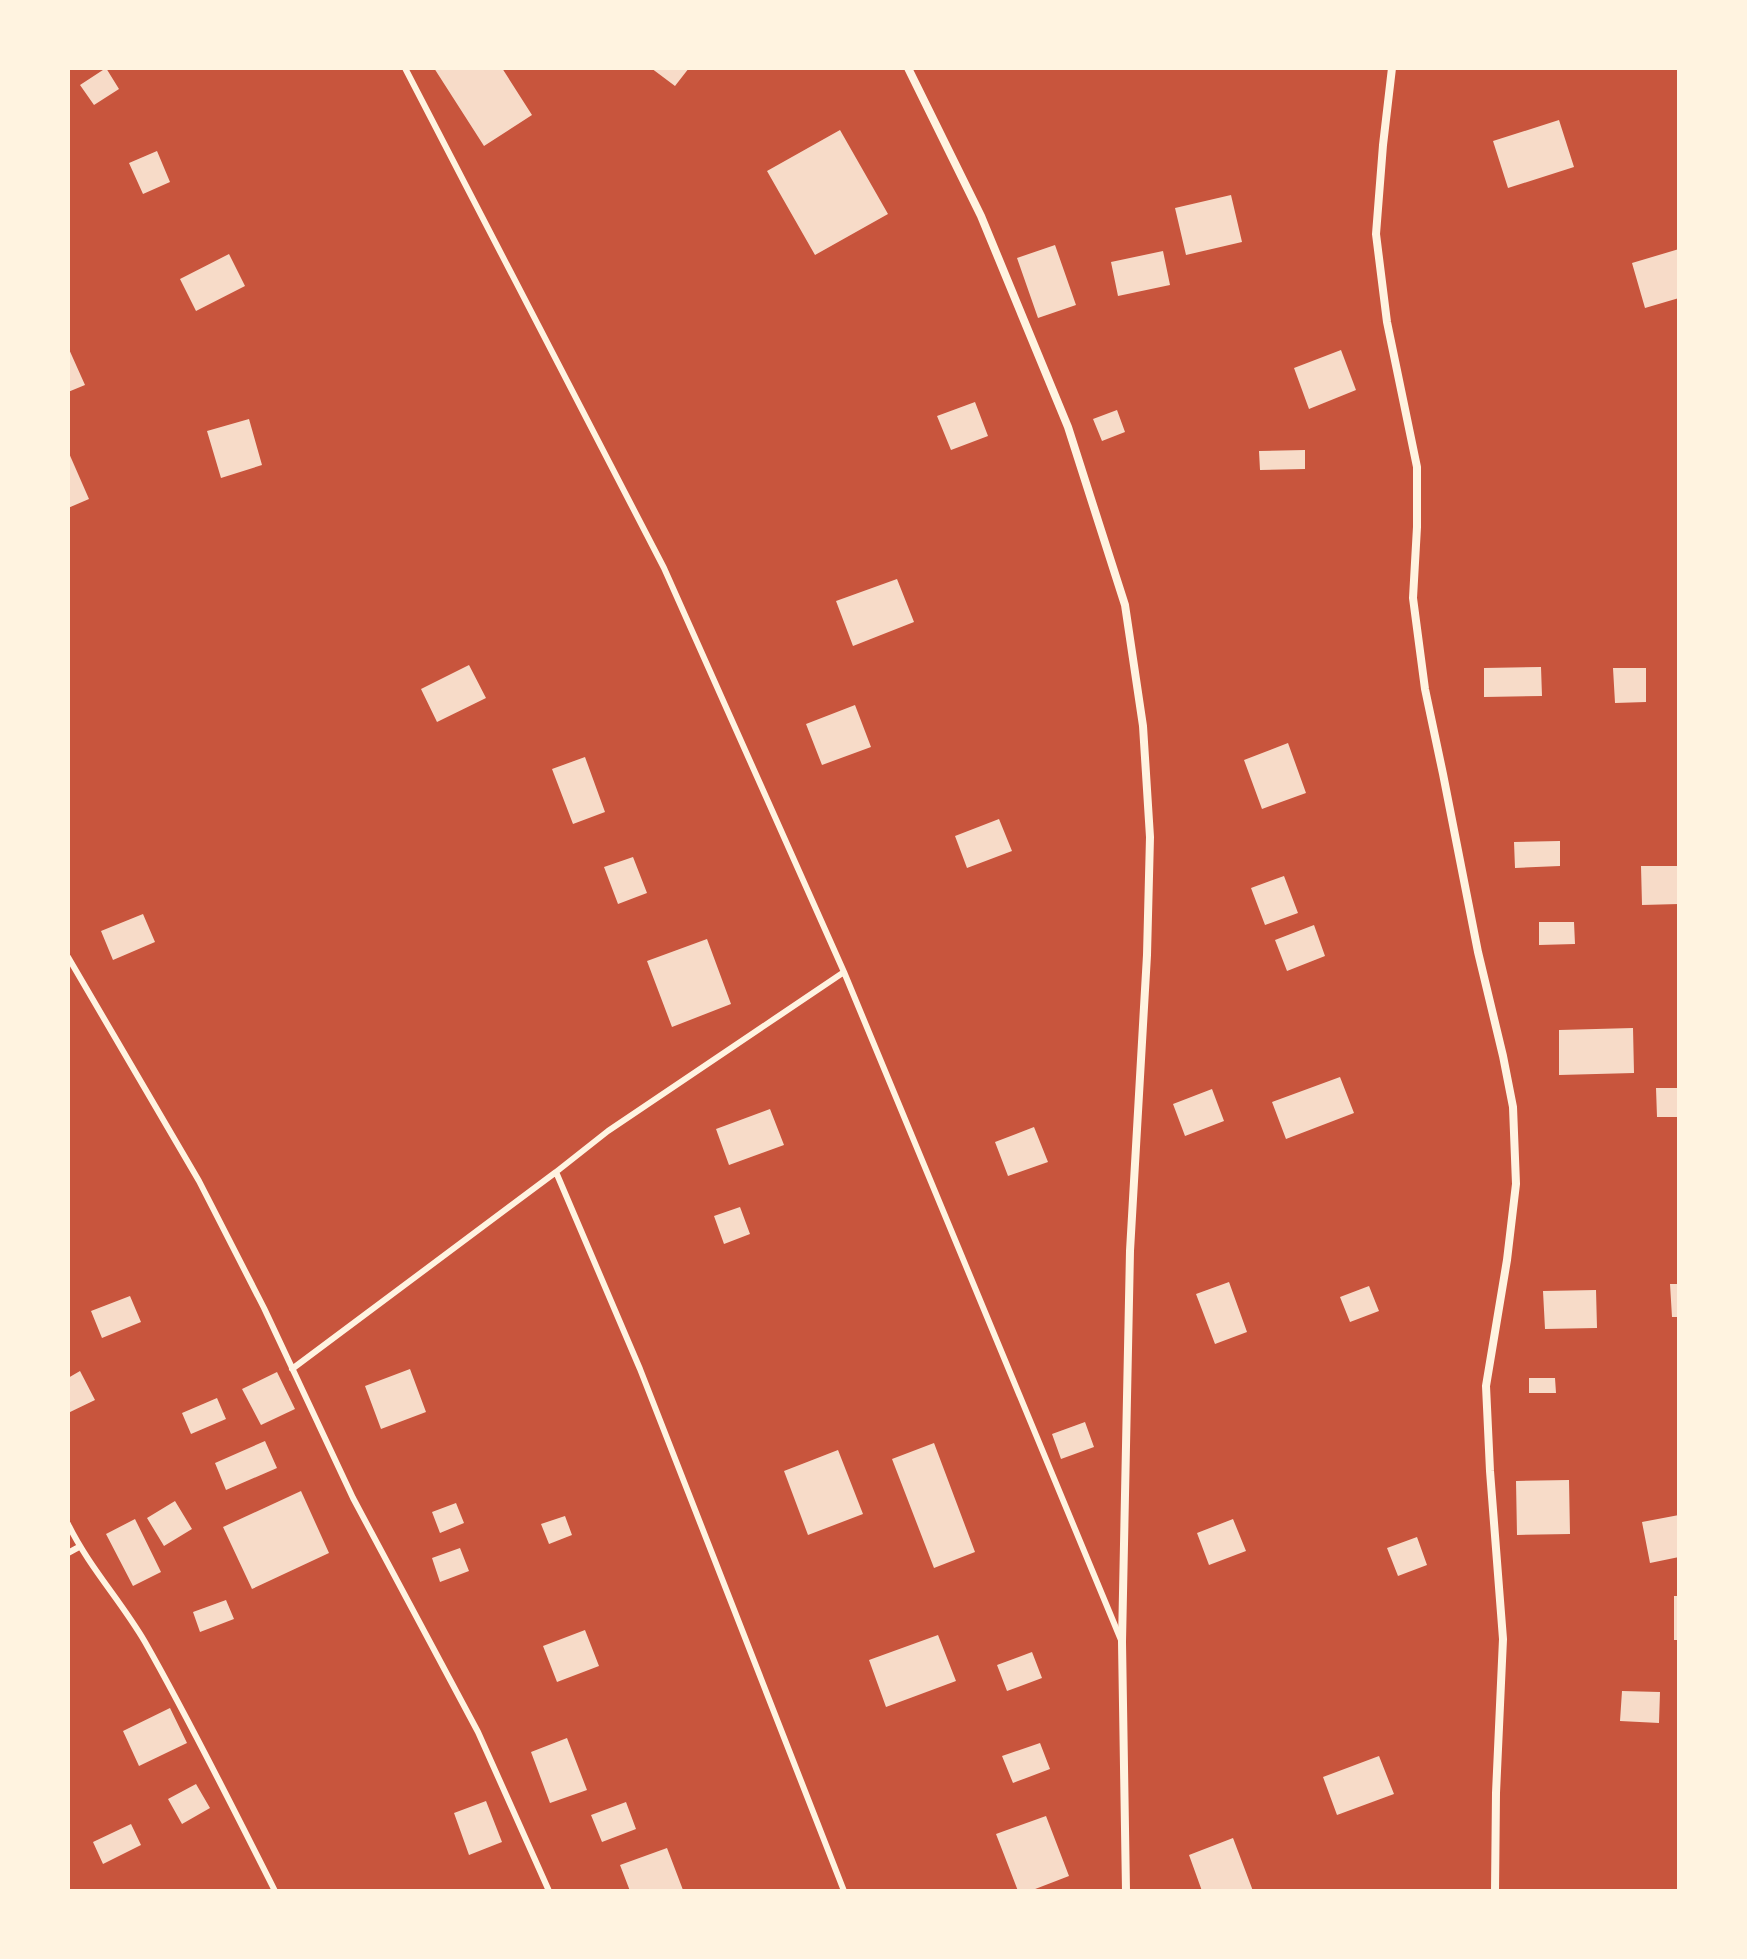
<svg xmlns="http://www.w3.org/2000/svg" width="1747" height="1959" font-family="Inter,sans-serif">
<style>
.building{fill:#f7dbc8}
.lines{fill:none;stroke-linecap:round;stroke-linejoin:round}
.service{stroke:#fff3e0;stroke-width:6}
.minor{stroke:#fff3e0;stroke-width:8}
</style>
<rect width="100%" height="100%" fill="#c8553d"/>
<!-- building -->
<path class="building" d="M106 68 119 89 94 105 80 85Z
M434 68H502L532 115 484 146Z
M651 68H689L675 86Z
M1559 120 1574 167 1508 188 1493 141Z
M840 130 888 214 815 255 767 171Z
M157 151 170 182 143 194 129 163Z
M1231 195 1242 242 1186 255 1175 208Z
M1055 245 1076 305 1038 318 1017 258Z
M1679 249V298L1645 308 1632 263Z
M1163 251 1170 285 1118 296 1111 262Z
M229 254 245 286 196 311 180 279Z
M68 347 85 385 68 392Z
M1341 350 1356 390 1309 409 1294 368Z
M975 402 988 436 951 450 937 416Z
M1117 410 1125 432 1102 441 1093 419Z
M249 419 262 465 221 478 207 431Z
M1305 450V469L1260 470 1259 451Z
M68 451 89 499 68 508Z
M897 579 914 622 853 646 836 601Z
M469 665 486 698 437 722 421 689Z
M1541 667 1542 696 1484 697V668Z
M1613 668H1646V702L1615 703Z
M855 705 871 747 822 765 806 724Z
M1288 743 1306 793 1262 809 1244 760Z
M585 757 605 812 573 824 552 769Z
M999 819 1012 851 967 868 955 836Z
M1560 841V866L1515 868 1514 842Z
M633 857 647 893 618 904 604 867Z
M1641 866H1679V904L1642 905Z
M1284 876 1298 913 1265 925 1251 888Z
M143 914 155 942 113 960 101 931Z
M1539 922H1574L1575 944 1539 945Z
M1314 925 1325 956 1287 971 1275 940Z
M707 939 731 1004 672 1027 647 961Z
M1633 1028 1634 1073 1559 1075V1030Z
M1340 1077 1354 1113 1286 1139 1272 1102Z
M1656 1088H1679V1117H1657Z
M1212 1089 1224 1121 1185 1136 1173 1104Z
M770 1109 784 1145 729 1165 716 1129Z
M1034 1127 1048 1162 1008 1176 995 1142Z
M740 1207 750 1234 724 1244 714 1216Z
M1229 1282 1247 1332 1215 1344 1196 1294Z
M1670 1284H1679V1317H1672Z
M1369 1286 1379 1311 1350 1322 1340 1297Z
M1596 1290 1597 1328 1545 1329 1543 1291Z
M130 1296 141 1322 102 1338 91 1311Z
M410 1369 426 1412 381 1429 365 1386Z
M80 1371 95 1400 68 1413V1378Z
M277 1372 295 1409 261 1425 242 1389Z
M1529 1378H1555L1556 1393H1529Z
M217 1398 226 1419 191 1434 182 1413Z
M1085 1422 1094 1447 1061 1459 1052 1434Z
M265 1441 277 1468 226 1490 215 1463Z
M934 1443 975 1552 934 1568 892 1459Z
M838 1450 863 1514 808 1535 784 1471Z
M1569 1480 1570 1534 1517 1535 1516 1481Z
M301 1491 329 1553 252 1589 223 1527Z
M175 1501 192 1529 164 1546 147 1518Z
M456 1503 464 1523 440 1533 432 1512Z
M1679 1515V1557L1650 1563 1642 1522Z
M565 1516 572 1535 549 1544 541 1524Z
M135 1519 161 1572 133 1586 106 1534Z
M1233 1519 1246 1551 1209 1565 1197 1533Z
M1417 1537 1427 1565 1398 1576 1387 1548Z
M460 1548 469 1571 440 1582 432 1558Z
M1674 1596H1679V1640H1674Z
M226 1600 234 1619 200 1632 193 1612Z
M585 1630 599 1666 557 1682 543 1646Z
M938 1635 956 1681 886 1707 869 1660Z
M1032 1652 1042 1678 1007 1691 997 1665Z
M1622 1691 1660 1692 1659 1723 1620 1721Z
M170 1708 187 1743 139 1766 123 1731Z
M567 1738 587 1790 550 1803 531 1752Z
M1040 1743 1050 1769 1013 1783 1002 1756Z
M1379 1756 1394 1794 1337 1815 1323 1777Z
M196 1784 210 1808 182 1824 168 1799Z
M486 1801 502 1842 469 1855 454 1813Z
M626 1802 636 1829 602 1842 591 1815Z
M1046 1816 1069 1876 1030 1891H1018L996 1834Z
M131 1824 141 1845 103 1864 93 1842Z
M1233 1838 1253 1891H1202L1189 1855Z
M667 1848 683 1890 630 1891 620 1865Z"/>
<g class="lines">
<!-- service -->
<path class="service" d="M405 68 664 568 844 972 1121 1640
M68 957 199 1181 264 1308 353 1498 478 1732 549 1891
M556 1172 640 1369 844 1891
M292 1369 556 1172 608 1131 844 972
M68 1524C89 1567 121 1601 145 1642 191 1723 233 1808 275 1891
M68 1553 79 1547"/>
<!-- minor -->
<path class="minor" d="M908 68 981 216 1068 427 1125 605 1143 726 1150 837 1147 955 1130 1251 1122 1642 1126 1891
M1392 68 1383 145 1376 234 1387 322 1417 467V527L1413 598 1425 689 1443 774 1478 952 1503 1056 1513 1107 1516 1184 1507 1260 1486 1386 1490 1471 1503 1639 1496 1793 1495 1891"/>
</g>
<!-- border -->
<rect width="1747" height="1959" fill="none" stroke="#fff3e0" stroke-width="140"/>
</svg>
